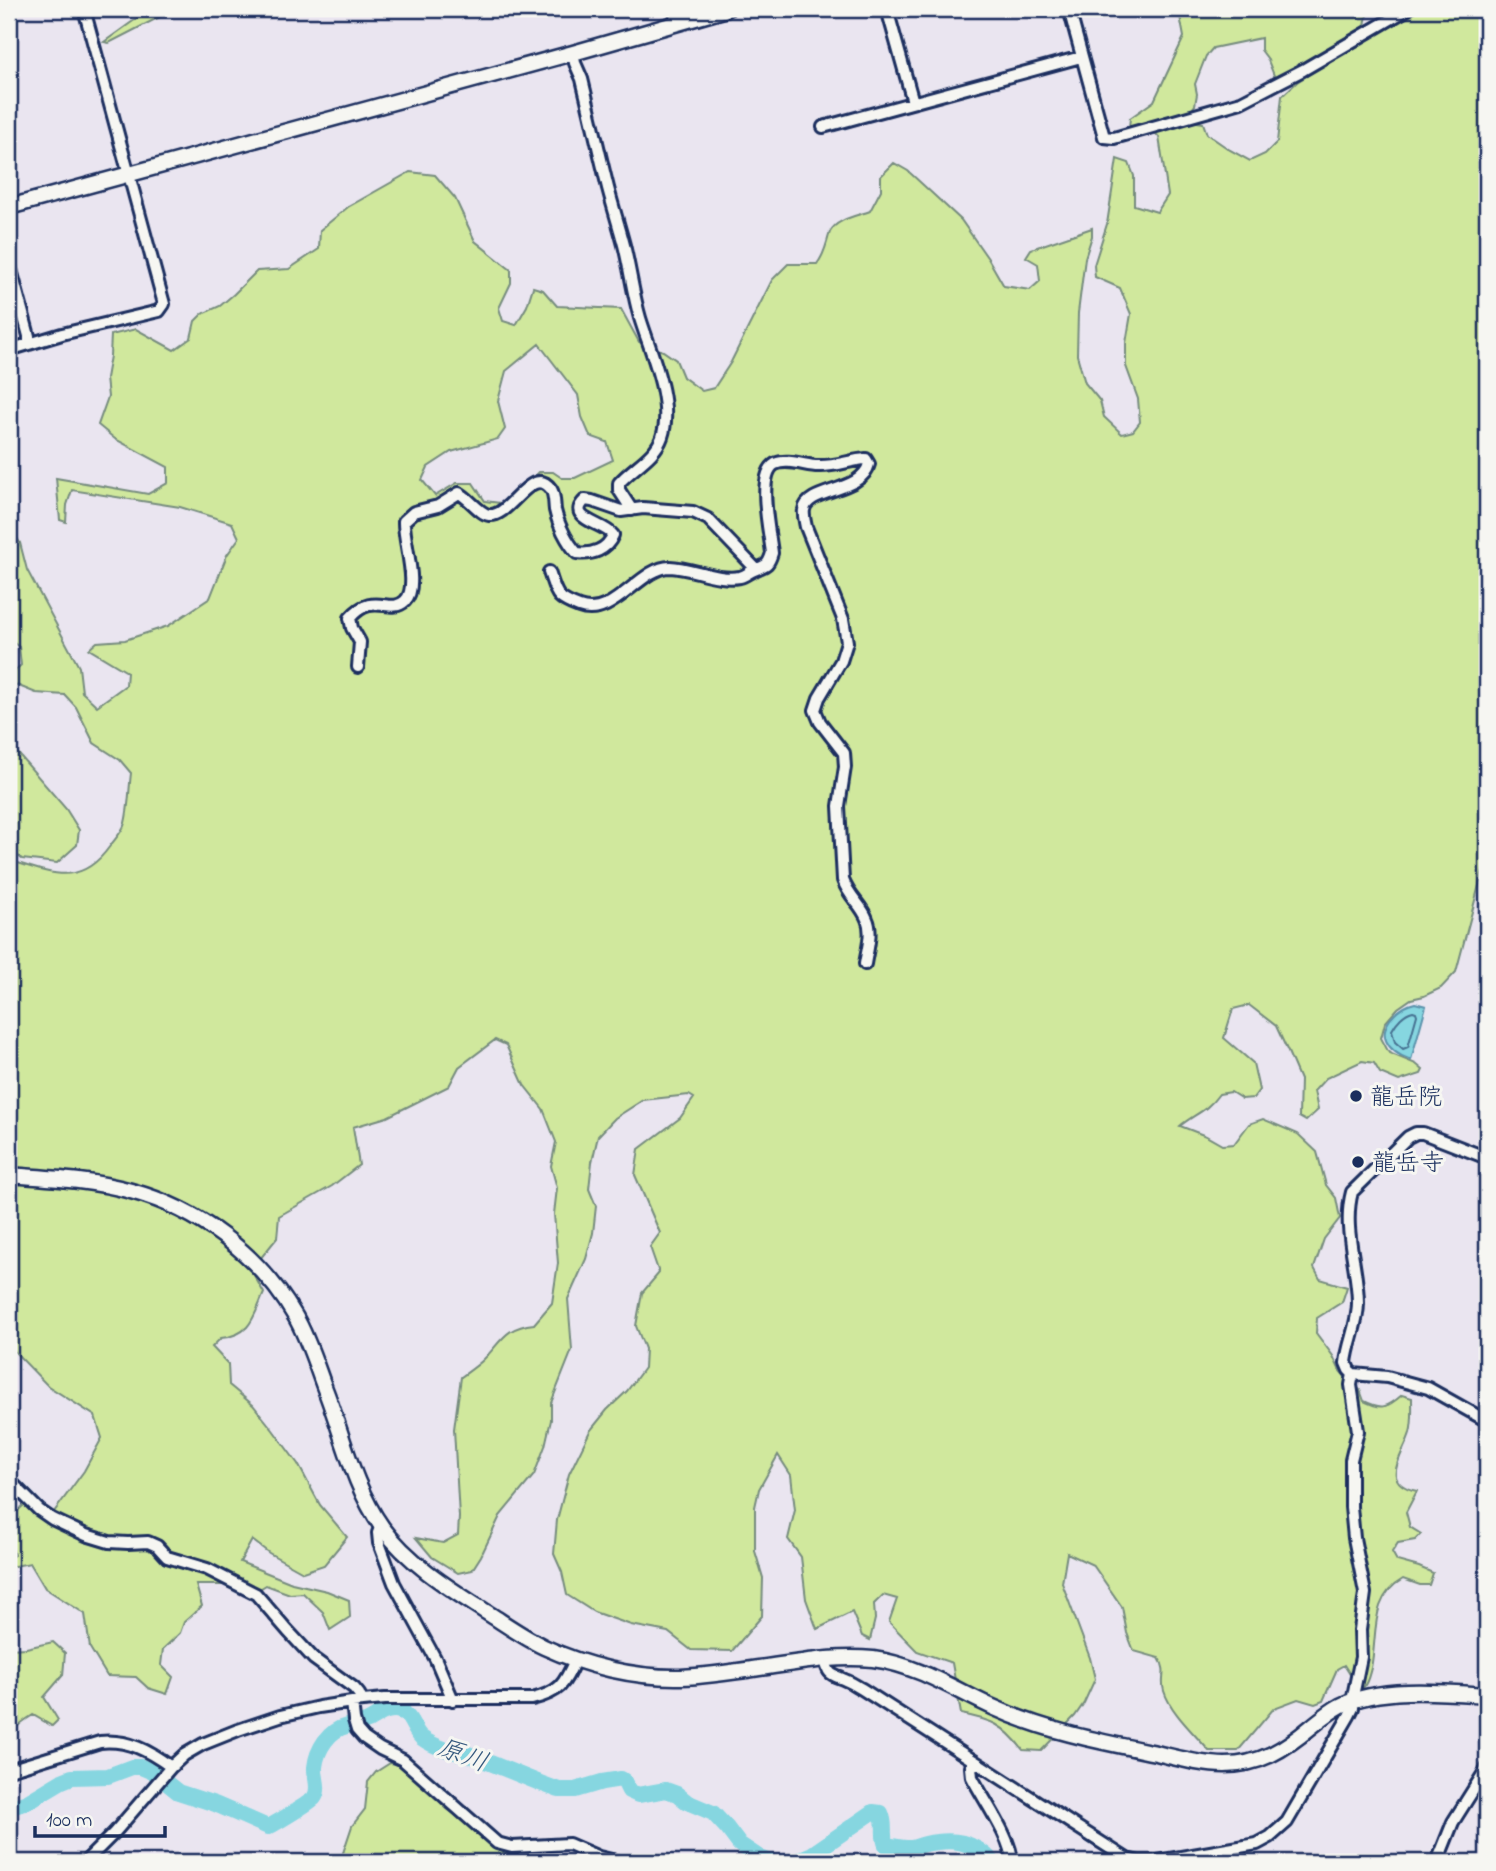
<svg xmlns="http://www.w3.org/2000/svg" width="1496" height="1871" font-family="'Indie Flower','Klee One',sans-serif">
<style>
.green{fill:#d0e89d;stroke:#768c7e;stroke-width:2;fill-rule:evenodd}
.water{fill:#86d6e0;stroke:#5b93ac;stroke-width:2}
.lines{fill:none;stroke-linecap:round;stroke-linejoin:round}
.shore{stroke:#467292;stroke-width:2}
.river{stroke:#86d6e0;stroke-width:16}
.street-casing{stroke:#1b2f5e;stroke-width:16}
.secondary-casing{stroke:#1b2f5e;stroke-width:19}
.street{stroke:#f6f6f2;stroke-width:10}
.secondary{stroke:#f6f6f2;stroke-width:14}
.poi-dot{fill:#1b2f5e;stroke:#f6f6f2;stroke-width:2.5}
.labels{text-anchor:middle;stroke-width:6;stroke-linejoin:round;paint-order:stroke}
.poi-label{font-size:24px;fill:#1b2f5e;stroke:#f6f6f2;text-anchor:start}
.water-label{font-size:26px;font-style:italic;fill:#36597e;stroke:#f6f6f2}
</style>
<rect width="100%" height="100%" fill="#eae5f0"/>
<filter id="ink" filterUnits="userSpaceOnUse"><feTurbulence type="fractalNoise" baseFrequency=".0143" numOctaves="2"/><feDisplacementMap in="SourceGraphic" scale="14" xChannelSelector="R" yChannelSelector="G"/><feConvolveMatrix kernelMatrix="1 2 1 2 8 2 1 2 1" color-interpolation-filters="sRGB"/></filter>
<g filter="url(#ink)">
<!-- green -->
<path class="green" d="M150 9H175L109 43 104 42Z
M1183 9H1368L1365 26 1300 66 1275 78 1267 58 1261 50V38L1213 48 1206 56 1195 84 1197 94 1195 105 1190 112 1191 121 1203 123 1207 134 1230 150 1250 161 1265 154 1277 142 1282 96 1297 82 1377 31 1410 15 1416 9H1487V855L1456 972 1441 988 1424 996 1411 999 1398 1008 1385 1023 1381 1038 1389 1053 1416 1064 1423 1070 1421 1074 1399 1081 1380 1073 1374 1063 1362 1061 1326 1078 1314 1091 1318 1110 1306 1121 1299 1117 1300 1080 1288 1052 1276 1026 1249 1005 1233 1009 1224 1038 1253 1063 1259 1090 1253 1098 1242 1099 1231 1092 1219 1094C1206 1112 1196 1113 1180 1126L1206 1136 1222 1145 1234 1144 1249 1124 1263 1119 1298 1134 1317 1152 1326 1185 1336 1198 1340 1218 1324 1239 1314 1268 1320 1279 1347 1287 1342 1302 1317 1318 1316 1333 1333 1356 1340 1371 1347 1379 1360 1390 1364 1401C1382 1410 1387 1408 1402 1395L1412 1398C1412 1409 1413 1422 1410 1433 1403 1456 1378 1483 1417 1491L1406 1512 1410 1527 1421 1534 1415 1540 1398 1543 1392 1552 1397 1561 1419 1567 1433 1573 1429 1585H1420L1403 1579C1369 1598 1378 1635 1371 1668 1369 1675 1368 1682 1363 1688H1354L1353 1679 1344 1665 1337 1669 1323 1701 1315 1704 1298 1699 1274 1708 1238 1751H1209C1194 1733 1171 1713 1164 1691 1160 1678 1168 1672 1159 1658L1134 1651 1127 1633 1122 1607 1093 1565 1067 1553 1062 1583 1090 1658 1095 1679 1084 1703 1075 1716 1041 1751 1023 1750C1003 1724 992 1720 961 1714L952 1663 917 1651 889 1622 897 1599 883 1595 874 1604 875 1619 870 1640 862 1636 852 1612 817 1629 806 1599 801 1557 788 1539 795 1510 791 1475 778 1455 759 1489 755 1507V1551L763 1578 762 1616 732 1651 691 1650 668 1632 631 1625 594 1612 567 1595 562 1572 554 1554 557 1520 569 1474 590 1431 607 1410 627 1391 644 1368 645 1349 636 1326 642 1293 659 1273 650 1247 660 1233 635 1175 639 1149 680 1118 694 1098 689 1095 643 1100 615 1118 598 1136 592 1162 589 1189 596 1206 593 1233 586 1259 568 1299 572 1350 551 1403V1420L545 1446 534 1475 500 1516 481 1556 472 1570 458 1573 432 1557 416 1538 443 1543 458 1535 459 1517 454 1429 461 1377C469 1371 477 1366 484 1359 502 1341 505 1327 534 1324L552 1303 558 1263 554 1214 557 1188 551 1166 556 1142 543 1109 524 1085 506 1045 495 1040 459 1067 449 1086 387 1117 353 1127 359 1165 332 1186 279 1216 277 1238 251 1270 264 1293C253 1318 251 1335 221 1338L212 1347 228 1364 229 1385 253 1405 273 1430 298 1464 320 1505 347 1537 324 1565 303 1572 269 1553 252 1540 240 1562 292 1583 327 1591 349 1600 350 1617 330 1630 323 1612 303 1593 290 1594 266 1585 258 1590 232 1585H196L202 1606 184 1622 180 1633 163 1649 161 1665 173 1677 167 1694 148 1688 136 1677 107 1676 90 1648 85 1614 45 1588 30 1563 9 1567V1558L14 1555 9 1537V1519L26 1503 48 1520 84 1471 102 1438 95 1416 48 1386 12 1349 9 1343V867L18 863C58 876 83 884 110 846 115 839 123 831 125 823 129 807 129 789 131 773L120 760 94 743 76 707 65 695 36 693 9 682 10 675 21 665 19 647 9 639V526L20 543 27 570 79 667 82 692 97 706 126 685 127 672 89 649 97 642 125 640 168 626 210 598 227 555 239 538 232 523 180 507 72 490 67 505 66 522 60 520 56 478 148 494 168 483V467L115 439 98 425 108 397 106 378 110 356 111 335 136 329 174 350 191 338 195 321 202 314 220 306 234 294 257 271 289 269 319 249 320 230 348 207 410 172 435 175 455 198 475 241 511 270V283L499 308 503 321 516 325 527 306 533 287 543 290 557 306 621 309 639 342 663 351 676 360 683 377 702 391 714 388 731 362 772 280 788 264H817C825 254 826 244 830 232 836 219 857 216 870 211L881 190V176L894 163 908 171 961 220 989 260 1004 286 1030 290 1040 281 1038 264 1026 257 1031 249 1092 228V236L1085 258 1078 313 1077 355 1085 383 1100 401 1104 417 1122 434 1133 431 1140 422 1138 399 1126 366V343L1131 314 1120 288 1095 277 1094 265 1107 224 1117 159 1129 163 1134 176V205L1157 212 1168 195 1159 137 1145 123 1129 127 1130 118 1154 101 1184 37 1180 16ZM539 344 578 395 582 417 590 436 607 442 613 460 575 478H562L553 472H539L508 504 485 501 473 483H457L435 496 422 480 428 467 451 452 498 439 505 429 498 401 506 371Z
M9 743 66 809 79 830 77 845 57 863 22 859 9 849Z
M53 1642 65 1653 63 1675 44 1697 58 1720 52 1726 33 1715C15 1726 10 1731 9 1753V1649L26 1648Z
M390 1763 403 1765 447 1809 484 1835 517 1862H342L343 1853 352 1826 365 1809 368 1782 376 1772Z"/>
<!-- water -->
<path class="water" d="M1415 1003 1426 1006 1411 1060C1388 1052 1374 1034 1395 1014 1402 1008 1406 1005 1415 1003Z"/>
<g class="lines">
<!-- shore -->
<path class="shore" d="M1413 1011 1416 1012 1417 1015 1408 1047 1403 1049 1395 1042 1392 1030C1396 1022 1404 1013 1413 1011Z"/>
<!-- river -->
<path class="river" d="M9 1808 27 1802 62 1781 72 1777 108 1776 132 1767H141L153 1772 178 1792 215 1804 268 1827C273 1825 311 1802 314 1798 321 1789 314 1777 315 1767 317 1749 329 1730 347 1726 354 1724 361 1724 368 1721 374 1718 380 1713 387 1711 412 1705 410 1729 422 1738 434 1747 454 1753 468 1754L540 1783 559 1790H575L602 1782 621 1779 624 1781 629 1791 638 1795 666 1790 677 1794 687 1802 713 1813 727 1828 739 1844 760 1858 772 1862
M794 1862 812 1854 873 1812 881 1813C887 1827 881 1833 886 1845 894 1846 902 1848 909 1848 915 1848 920 1845 925 1844 954 1838 973 1841 993 1862"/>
<defs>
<path id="street" d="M674 9 678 22
M887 9 913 102
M1069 9 1104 137 1114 138 1241 102 1303 70 1408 9
M573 53 575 63 582 79C591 116 599 152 608 188 613 207 619 226 624 245 630 269 633 294 640 318 650 351 674 402 662 437 655 457 633 467 619 483V490L632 510
M823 127 1081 57
M9 262 29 336V344
M9 350 62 334 159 311 164 304 84 9
M549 572C557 595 555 598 579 607 613 620 640 567 670 567 693 568 717 581 740 577 745 576 749 572 754 570 766 565 768 566 772 553 770 534 756 475 775 464 787 458 806 466 818 466 835 467 850 460 866 459L869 464C862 493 807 488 804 510 803 515 805 522 806 527L843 619 847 642 841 661 819 698 815 710 820 722 844 753 845 767 839 806 843 880C849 897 861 904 867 919 873 932 867 951 865 964
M358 667 360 642 352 628 350 618C373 591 390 615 405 601 420 587 403 541 404 521L414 512 438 506 459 493C469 498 480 514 489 515 510 518 532 463 551 489 555 495 554 503 555 510 558 524 567 542 577 553 592 555 607 550 613 535 604 523 565 519 585 500L592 501 621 511 643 508 693 512 708 519 756 569
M1353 1374 1387 1377 1428 1388 1487 1421
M9 1480 39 1510 52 1519 86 1535 109 1542 128 1543 148 1542 157 1546 167 1557 207 1569 256 1594 288 1631 314 1659 354 1688 359 1694 362 1701
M381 1525 378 1533 379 1543 394 1583 436 1660 453 1700
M825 1659C828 1675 831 1674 845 1680 851 1682 856 1686 862 1689L1127 1859 1139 1862H1152L1257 1844 1270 1837 1287 1822 1349 1716 1353 1708 1352 1701 1361 1657 1360 1630 1365 1593 1354 1538 1351 1507V1460L1358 1431 1351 1385 1353 1374 1349 1370 1346 1363C1348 1343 1358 1324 1358 1303 1358 1266 1342 1229 1352 1192L1408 1137 1416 1133H1423L1487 1158
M352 1702 354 1720 357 1730 364 1738 380 1749 403 1760 497 1843 512 1847 569 1844 599 1857 620 1862
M974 1761 971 1767 972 1777C983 1799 1012 1839 1012 1862
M9 1770 100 1742C128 1739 149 1751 171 1767
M85 1862 114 1833 171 1767 184 1755 203 1744 238 1730 280 1716 319 1707 352 1702 385 1699H532C560 1692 564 1685 575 1660
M1437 1862 1453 1822 1487 1768"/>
<path id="secondary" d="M9 207 573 53 727 9
M9 1175C49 1178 91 1180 131 1191 198 1209 260 1255 295 1316 308 1338 316 1365 325 1389 343 1435 353 1486 382 1527 410 1565 452 1590 491 1615 508 1626 525 1638 544 1647 585 1666 635 1678 681 1677 707 1676 733 1672 759 1668 797 1663 835 1655 873 1659 918 1665 955 1690 995 1708 1045 1731 1102 1742 1156 1753 1178 1758 1202 1765 1225 1765 1260 1765 1285 1749 1311 1727 1320 1720 1329 1712 1340 1706 1380 1686 1443 1692 1487 1695"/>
</defs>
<!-- street casing -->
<use href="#street" class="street-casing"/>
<!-- secondary casing -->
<use href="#secondary" class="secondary-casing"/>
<!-- street -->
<use href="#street" class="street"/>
<!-- secondary -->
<use href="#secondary" class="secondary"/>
</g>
</g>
<!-- markers -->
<g class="poi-dot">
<circle cx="1356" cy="1096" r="7"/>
<circle cx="1358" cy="1162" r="7"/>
</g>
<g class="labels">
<!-- poi labels -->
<g class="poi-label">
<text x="1370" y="1104">龍岳院</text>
<text x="1372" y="1170">龍岳寺</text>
</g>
<!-- water labels -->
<g class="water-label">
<text transform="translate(463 1754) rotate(20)" y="9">原川</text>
</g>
</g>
<!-- margin -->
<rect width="1496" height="1871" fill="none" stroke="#f6f6f2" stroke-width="35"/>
<rect x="18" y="18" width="1461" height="1836" fill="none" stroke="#1b2f5e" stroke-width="2.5" filter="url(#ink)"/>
<!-- scale -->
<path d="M35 1826v10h130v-10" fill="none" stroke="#1b2f5e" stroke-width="3.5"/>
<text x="46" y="1826" font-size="21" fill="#1b2f5e" stroke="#f6f6f2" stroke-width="5" paint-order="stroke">100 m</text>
</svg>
